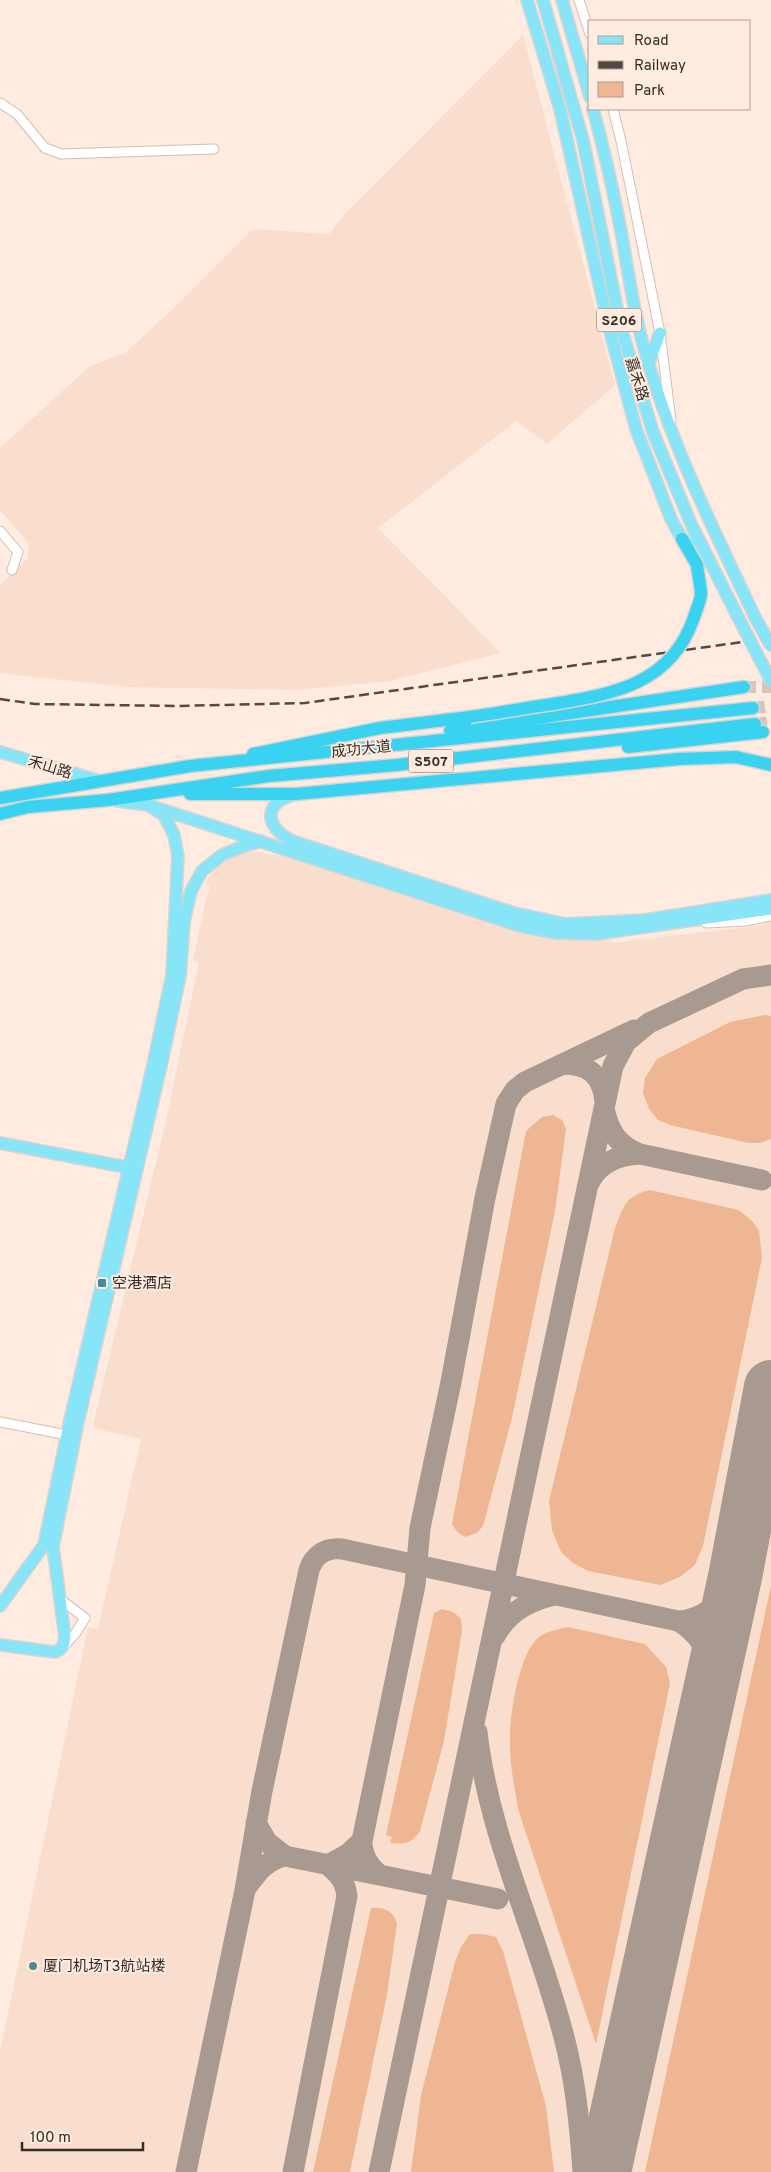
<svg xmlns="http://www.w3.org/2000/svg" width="771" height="2172" font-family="Overpass,'Noto Sans SC',sans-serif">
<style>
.built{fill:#f9dece}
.green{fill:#efb693}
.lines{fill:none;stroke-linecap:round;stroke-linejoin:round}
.taxiway{stroke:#a89a91;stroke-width:21}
.runway{stroke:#a89a91;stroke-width:54}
.highway-tunnel{stroke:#d6c5ba;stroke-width:12;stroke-dasharray:12 6;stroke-linecap:butt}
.minor-casing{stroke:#d2bfb3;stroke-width:11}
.major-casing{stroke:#d6d5d4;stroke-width:14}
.highway-casing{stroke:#d6d5d4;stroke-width:15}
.minor{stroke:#fff;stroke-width:9}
.major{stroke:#88e4f7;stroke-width:11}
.highway{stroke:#39d2f1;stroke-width:12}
.rail{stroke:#524943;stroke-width:2.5;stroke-dasharray:10 5;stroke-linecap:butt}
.major-bridge-casing{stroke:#d6d5d4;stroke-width:14;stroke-linecap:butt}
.highway-bridge-casing{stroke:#d6d5d4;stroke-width:15;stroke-linecap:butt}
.major-bridge{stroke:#88e4f7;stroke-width:11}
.highway-bridge{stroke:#39d2f1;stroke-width:12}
.poi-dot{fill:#478a9a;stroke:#ffebdf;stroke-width:2}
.labels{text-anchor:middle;stroke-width:4;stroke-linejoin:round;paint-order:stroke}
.shield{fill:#ffebdf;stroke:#70655e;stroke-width:1}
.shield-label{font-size:14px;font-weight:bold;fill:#332c27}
.street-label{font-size:15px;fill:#332c27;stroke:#ffebdf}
.poi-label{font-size:15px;fill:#332c27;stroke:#ffebdf;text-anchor:start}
</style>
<rect width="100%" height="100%" fill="#ffebdf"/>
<!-- built -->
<path class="built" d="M523 35 615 385 547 444 516 421 378 528 501 653 390 681 298 690 127 687 0 673V585L28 558 29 544 0 510V448L90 366 125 353 175 307 253 229 329 234 341 218Z
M248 851 290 857 556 940H611L612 943 762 925 764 922 771 921V2172H0V2052L88 1627 98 1629 141 1439 97 1429 93 1425 94 1421 167 1116 199 962 193 960 207 894 211 887 206 883 209 877 225 860 240 852Z"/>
<!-- green -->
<path class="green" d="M765 1015 771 1016V1139L760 1143H748L670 1125 658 1120 649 1109 643 1093 645 1078 657 1059 730 1022Z
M553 1115 562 1120 566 1129 555 1211 512 1418 483 1526 477 1533 465 1537 457 1532 452 1524 526 1131 542 1117Z
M650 1190 739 1210 751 1220 759 1230 762 1258 703 1546 695 1565 680 1577 660 1585 588 1571 573 1563 561 1552 552 1530 549 1501 615 1228C624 1206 625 1196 650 1190Z
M771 1586V2172H645Z
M442 1609 453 1612 461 1619 462 1631 444 1741 420 1831C412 1844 404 1844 390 1843L392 1837 386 1835 434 1613Z
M568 1627 645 1644 666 1667 670 1683 596 2044 519 1812C514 1787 509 1761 510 1736 510 1712 520 1651 539 1637 548 1631 558 1629 568 1627Z
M371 1908C384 1907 394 1911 397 1924L387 1995 350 2172H313Z
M470 1934H483L496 1937 503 1951 546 2106 554 2172H411L421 2095 455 1962 461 1947Z"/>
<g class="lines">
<!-- taxiway -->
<path class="taxiway" d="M562 1064C588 1064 602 1074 605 1101
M604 1108C608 1130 618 1146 640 1154L762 1180
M589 1183C599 1162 619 1155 640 1154
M495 1636C508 1612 529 1600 556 1595
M714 1676C710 1653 699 1633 678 1621 706 1620 723 1600 735 1577
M477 1732C489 1839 539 1937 565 2041 576 2084 580 2128 583 2172
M285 1856 498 1899
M380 1875C368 1866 362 1855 362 1841L415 1585 420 1528 451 1382 485 1198 506 1104 515 1090 525 1082 634 1030
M246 1888C257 1873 266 1860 285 1856L267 1842 256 1823
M186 2172 245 1890 262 1791 309 1570C314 1555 326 1547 342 1549L678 1621
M293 2172 347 1896C345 1881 339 1874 328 1865L348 1854 362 1841
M379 2172 613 1066 626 1042 649 1023 743 979 771 975"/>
<!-- runway -->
<path class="runway" d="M604 2172 735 1577 771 1387"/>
<!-- highway-tunnel -->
<path class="highway-tunnel" d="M744 687H771
M753 708 771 706
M755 724 771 722"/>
<defs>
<path id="minor" d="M579 0 590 34
M0 103 17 114 45 148 61 154 214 149
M613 109 621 141 660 333 671 420
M0 531 18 552 12 570
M706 923 745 921 771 916
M0 1422 67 1435
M60 1599 85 1618 75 1634 62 1648"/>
<path id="major" d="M527 0 560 109 609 328 636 429 671 519 682 539 689 544
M543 0 583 140 621 328 653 432 692 526 742 625
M562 0 590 97
M593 109C604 149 613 190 621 231 629 276 635 321 649 365 675 452 716 535 755 617
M648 365 660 333
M0 752 100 781
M292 795C262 805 266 827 292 841L514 913 565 924 645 920 771 900
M117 801 148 805 520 926 556 933 596 934 771 909
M0 1143 136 1169
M0 1606 44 1545 70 1420 153 1065 172 975 178 856 174 835 164 815 148 805
M0 1645 55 1652C63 1649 64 1644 65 1637L53 1547 78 1422 161 1066 180 976 184 922 191 891 202 871 222 855 241 847 261 841"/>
<path id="highway" d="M682 539 697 565
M450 731 744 687
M628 747 763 732
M253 754 380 728 470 717
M190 794H296L679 759 736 757 771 765
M0 798 190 766 753 708
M0 814 28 807 108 800 269 776 397 765 755 724"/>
</defs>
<!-- minor casing -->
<use href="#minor" class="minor-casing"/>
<!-- major casing -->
<use href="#major" class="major-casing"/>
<!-- highway casing -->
<use href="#highway" class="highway-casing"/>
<!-- minor -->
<use href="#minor" class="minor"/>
<!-- major -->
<use href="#major" class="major"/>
<!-- highway -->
<use href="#highway" class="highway"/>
<!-- rail -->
<path class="rail" d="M0 699 35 704 178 706 305 703 771 638"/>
<defs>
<path id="major-bridge" d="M755 617 771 646
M742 625 771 681"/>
<path id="highway-bridge" d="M470 717C497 713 525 708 553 704 613 694 672 684 694 617 696 611 700 602 701 595 701 586 698 575 697 565"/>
</defs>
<!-- major-bridge casing -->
<use href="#major-bridge" class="major-bridge-casing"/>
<!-- highway-bridge casing -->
<use href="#highway-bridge" class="highway-bridge-casing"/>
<!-- major-bridge -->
<use href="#major-bridge" class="major-bridge"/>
<!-- highway-bridge -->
<use href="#highway-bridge" class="highway-bridge"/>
</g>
<!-- markers -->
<g class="poi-dot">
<rect x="97" y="1278" width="10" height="10" rx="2.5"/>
<circle cx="33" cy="1966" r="5"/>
</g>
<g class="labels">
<!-- shield labels -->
<g class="shield">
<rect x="596.5" y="308.5" width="45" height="23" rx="4"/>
<rect x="408.5" y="749.5" width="45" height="23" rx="4"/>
</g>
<g class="shield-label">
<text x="619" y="325">S206</text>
<text x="431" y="766">S507</text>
</g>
<!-- street labels -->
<g class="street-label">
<text transform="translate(637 379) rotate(73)" y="5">嘉禾路</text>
<text transform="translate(361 749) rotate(-6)" y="5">成功大道</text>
<text transform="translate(50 767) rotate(17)" y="5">禾山路</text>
</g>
<!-- poi labels -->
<g class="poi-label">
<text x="112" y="1288">空港酒店</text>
<text x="43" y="1971">厦门机场T3航站楼</text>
</g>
</g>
<!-- legend -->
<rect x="588" y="20" width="162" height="90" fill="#ffebdf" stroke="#ad9f95"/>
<rect x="598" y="36" width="25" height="8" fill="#88e4f7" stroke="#ad9f95"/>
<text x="634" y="45" font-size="15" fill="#332c27">Road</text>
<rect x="598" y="61" width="25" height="8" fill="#524943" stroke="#ad9f95"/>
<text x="634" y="70" font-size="15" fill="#332c27">Railway</text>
<rect x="598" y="82" width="25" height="15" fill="#efb693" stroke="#ad9f95"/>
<text x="634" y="95" font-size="15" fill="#332c27">Park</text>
<!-- scale -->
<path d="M22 2142v8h121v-8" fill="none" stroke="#332c27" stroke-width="2.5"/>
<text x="30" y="2142" font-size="15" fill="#332c27" stroke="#ffebdf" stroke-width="4" paint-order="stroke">100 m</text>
</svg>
